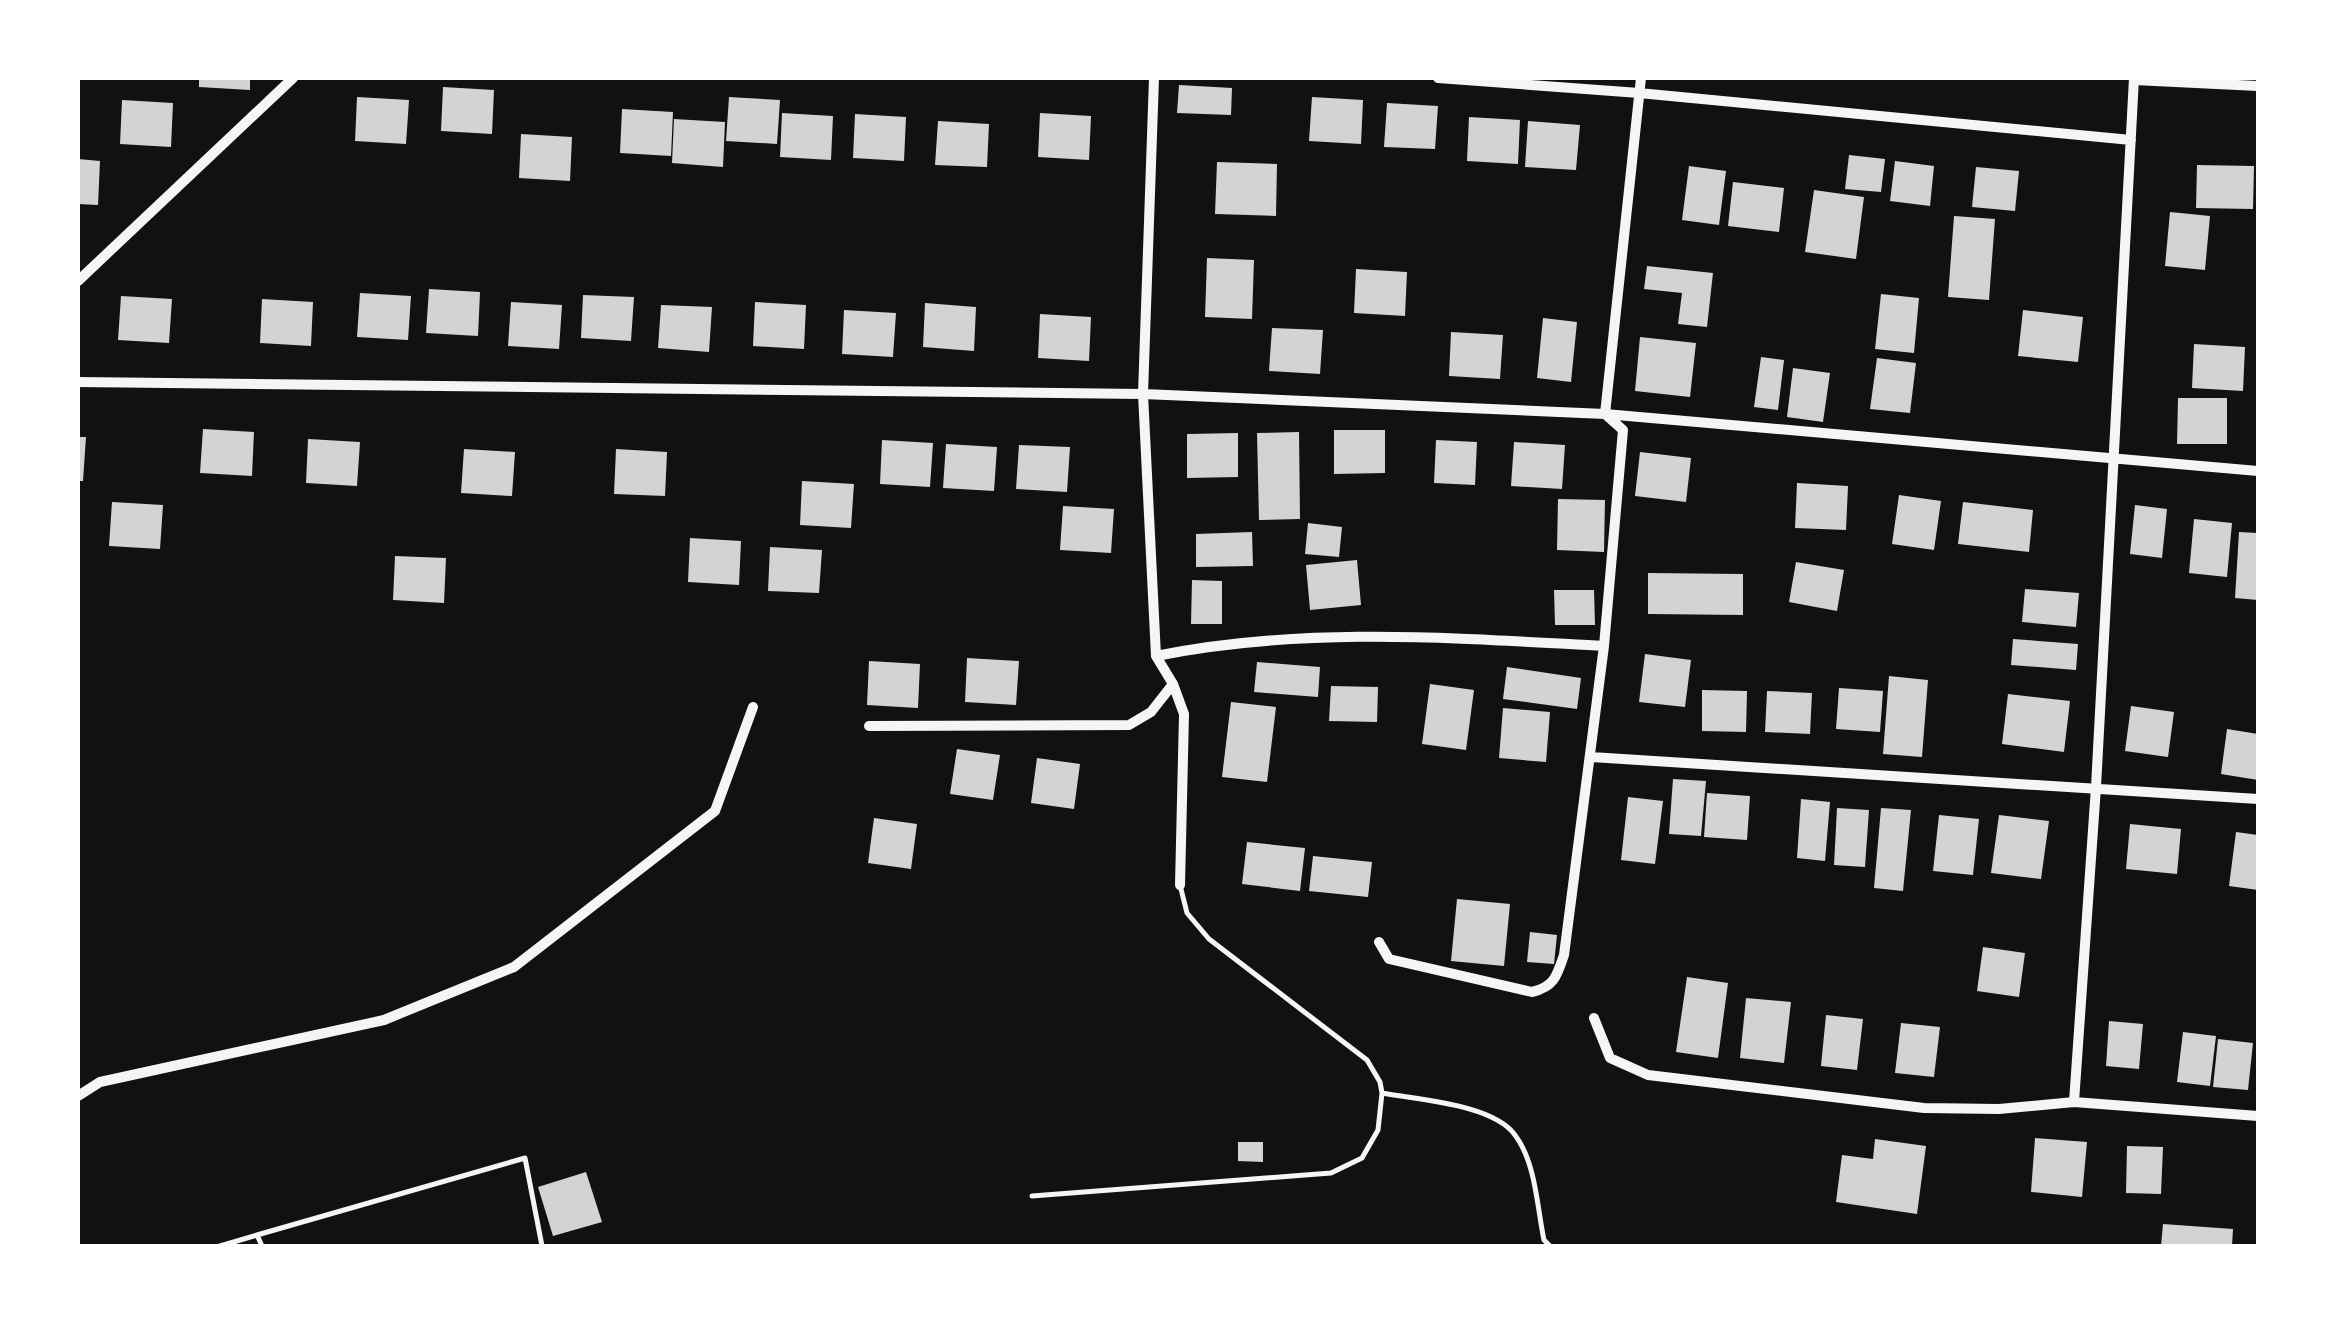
<svg xmlns="http://www.w3.org/2000/svg" width="2336" height="1324" font-family="'IBM Plex Sans',sans-serif">
<style>
.building{fill:#d3d3d3}
.lines{fill:none;stroke-linecap:round;stroke-linejoin:round}
.service{stroke:#f5f5f5;stroke-width:5}
.minor{stroke:#f5f5f5;stroke-width:10}
</style>
<rect width="100%" height="100%" fill="#111"/>
<!-- building -->
<path class="building" d="M199 78H250V90L199 87Z
M1179 85 1232 88 1231 115 1177 113Z
M443 87 494 90 492 134 441 131Z
M357 97 409 100 406 144 355 141Z
M729 97 780 100 777 144 726 141Z
M1312 97 1363 100 1361 144 1309 141Z
M122 100 173 103 171 147 120 144Z
M1387 103 1438 106 1435 149 1384 147Z
M622 109 673 112 671 156 620 153Z
M782 113 833 116 831 160 780 157Z
M1040 113 1091 116 1089 160 1038 157Z
M855 114 906 117 904 161 853 158Z
M1469 117 1520 120 1518 164 1467 161Z
M674 119 725 122 723 167 672 163Z
M938 121 989 124 987 167 935 165Z
M1528 121 1580 125 1576 170 1525 167Z
M521 134 572 137 570 181 519 178Z
M1849 155 1885 159 1881 192 1845 189Z
M78 159 100 161 98 205 78 204Z
M1895 161 1934 166 1930 206 1890 201Z
M1217 162 1277 164 1276 216 1215 214Z
M2197 165 2254 166 2253 209 2196 208Z
M1689 166 1726 171 1719 225 1682 220Z
M1976 167 2019 171 2015 211 1972 207Z
M1733 182 1784 188 1779 232 1728 226Z
M1814 190 1864 197 1856 259 1805 252Z
M2170 212 2210 216 2205 270 2165 266Z
M1954 216 1995 219 1989 300 1948 297Z
M1207 258 1254 260 1252 319 1205 317Z
M1647 266 1713 273 1707 327 1678 324 1682 293 1644 289Z
M1356 269 1407 272 1405 316 1354 313Z
M429 289 480 292 478 336 426 333Z
M360 293 411 296 408 340 357 337Z
M1881 294 1919 298 1914 353 1875 349Z
M583 295 634 297 631 341 581 338Z
M121 296 172 299 169 343 118 340Z
M262 299 313 302 311 346 260 343Z
M511 302 562 305 559 349 508 346Z
M755 302 806 305 804 349 753 346Z
M925 303 976 307 974 351 923 347Z
M661 305 712 307 709 352 658 348Z
M844 310 896 313 893 357 842 354Z
M2023 310 2083 317 2078 362 2018 356Z
M1040 314 1091 317 1089 361 1038 358Z
M1543 318 1577 322 1571 382 1537 378Z
M1272 328 1323 330 1320 374 1269 371Z
M1451 332 1503 335 1500 379 1449 376Z
M1640 337 1696 343 1690 397 1635 391Z
M2194 344 2245 347 2243 391 2192 388Z
M1761 357 1784 360 1778 410 1754 407Z
M1877 358 1916 363 1910 413 1870 409Z
M1793 368 1830 373 1823 422 1787 417Z
M2178 398H2227V444H2177Z
M203 429 254 432 252 476 200 473Z
M1334 430H1385V473L1334 474Z
M1299 432 1300 519 1259 520 1257 433Z
M1238 433V477L1187 478V434Z
M78 437H86L83 481H78Z
M308 439 360 442 357 486 306 483Z
M882 440 933 443 930 487 880 484Z
M1436 440 1477 442 1475 485 1434 483Z
M1514 442 1565 445 1562 489 1511 486Z
M946 444 997 447 994 491 943 488Z
M1019 445 1070 447 1067 492 1016 489Z
M464 449 515 452 512 496 461 493Z
M616 449 667 452 665 496 614 494Z
M1640 452 1691 458 1686 502 1635 496Z
M802 481 854 484 851 528 800 525Z
M1797 483 1848 486 1846 530 1795 528Z
M1899 495 1941 501 1934 550 1892 544Z
M1558 499 1605 500 1604 552 1557 550Z
M112 502 163 505 160 549 109 546Z
M1963 502 2033 510 2029 552 1958 544Z
M2135 505 2167 509 2162 558 2130 554Z
M1063 506 1114 509 1111 553 1060 550Z
M2194 519 2232 523 2227 577 2189 573Z
M1308 523 1342 527 1339 557 1305 554Z
M1252 532 1253 566 1196 567V534Z
M2239 532 2258 533V600L2235 598Z
M690 538 741 541 739 585 688 582Z
M770 547 822 550 819 593 768 591Z
M395 556 446 558 444 603 393 600Z
M1357 560 1361 605 1310 610 1306 565Z
M1796 562 1844 570 1837 611 1789 602Z
M1648 573 1743 574V615L1648 614Z
M1192 580 1222 581V624H1191Z
M2025 589 2079 593 2076 627 2022 622Z
M1554 590H1594L1595 625H1555Z
M2013 639 2078 644 2076 670 2011 665Z
M1645 654 1691 660 1685 707 1639 702Z
M967 658 1019 661 1016 705 965 702Z
M869 661 920 664 918 708 867 705Z
M1257 662 1320 667 1318 697 1254 692Z
M1507 667 1581 678 1577 709 1503 699Z
M1889 676 1928 680 1922 757 1883 754Z
M1430 684 1474 690 1466 750 1422 744Z
M1331 686 1378 687 1377 722 1329 721Z
M1839 688 1883 691 1880 732 1836 729Z
M1702 690 1747 691 1746 732 1702 731Z
M1767 691 1812 693 1810 734 1765 732Z
M2008 694 2070 701 2064 752 2002 744Z
M1231 702 1276 707 1267 782 1222 777Z
M2131 706 2174 712 2168 757 2125 751Z
M1503 708 1550 712 1546 762 1499 758Z
M2227 729 2258 734V780L2221 774Z
M957 749 1000 755 993 800 950 794Z
M1037 758 1080 764 1074 809 1031 803Z
M1673 779 1706 781 1701 836 1669 834Z
M1707 793 1750 796 1747 840 1704 837Z
M1628 797 1663 801 1655 864 1621 860Z
M1801 799 1830 802 1825 861 1797 858Z
M1837 808 1869 810 1865 867 1834 865Z
M1881 808 1911 810 1903 891 1874 888Z
M1939 815 1979 819 1973 875 1933 871Z
M1999 815 2049 821 2041 879 1991 873Z
M874 818 917 824 911 869 868 863Z
M2130 824 2181 829 2177 874 2126 869Z
M2236 832 2258 835V890L2229 886Z
M1247 842 1305 848 1300 891 1242 884Z
M1313 856 1372 862 1368 897 1309 891Z
M1457 899 1510 904 1504 966 1451 961Z
M1530 932 1557 935 1554 964 1527 962Z
M1983 947 2025 953 2019 997 1977 991Z
M1687 977 1728 983 1718 1058 1676 1052Z
M1746 998 1791 1002 1784 1063 1740 1058Z
M1826 1015 1863 1019 1857 1070 1821 1066Z
M2109 1021 2143 1024 2139 1069 2106 1066Z
M1901 1023 1940 1027 1934 1077 1895 1073Z
M2183 1032 2216 1036 2210 1086 2177 1082Z
M2218 1039 2253 1043 2248 1090 2213 1087Z
M2035 1138 2087 1142 2082 1197 2031 1192Z
M1875 1139 1926 1146 1917 1214 1836 1202 1842 1155 1873 1159Z
M1238 1142H1263V1162L1238 1161Z
M2127 1146 2163 1147 2161 1194 2126 1193Z
M586 1172 602 1222 553 1236 538 1187Z
M2163 1224 2233 1229 2232 1246H2161Z"/>
<g class="lines">
<!-- service -->
<path class="service" d="M1382 1093C1418 1100 1493 1104 1515 1135 1536 1163 1537 1207 1544 1240L1550 1246
M1032 1196 1331 1173 1362 1158 1378 1130 1382 1093 1380 1082 1367 1060 1209 939 1187 913 1180 885
M220 1246 257 1235
M262 1246 257 1235 525 1158 542 1246"/>
<!-- minor -->
<path class="minor" d="M1154 78 1143 394 1156 656 1173 684 1184 714 1180 885
M1438 78 1639 93 2131 140
M2134 80 2258 86
M78 281 293 78
M78 382 1143 394 1605 414 2258 471
M1156 656C1304 626 1454 638 1604 646
M869 726 1129 725 1151 712 1173 684
M1591 757 2258 799
M1379 942 1389 959 1532 992C1554 987 1557 976 1564 955L1604 646 1623 430 1605 414 1641 78
M1594 1018 1610 1058 1648 1075 1924 1108 1999 1109 2074 1102 2258 1116
M78 1096 100 1082 384 1020 514 967 715 811 753 707
M2074 1102 2096 787 2134 78"/>
</g>
<!-- border -->
<rect width="2336" height="1324" fill="none" stroke="#ffffff" stroke-width="160"/>
</svg>
